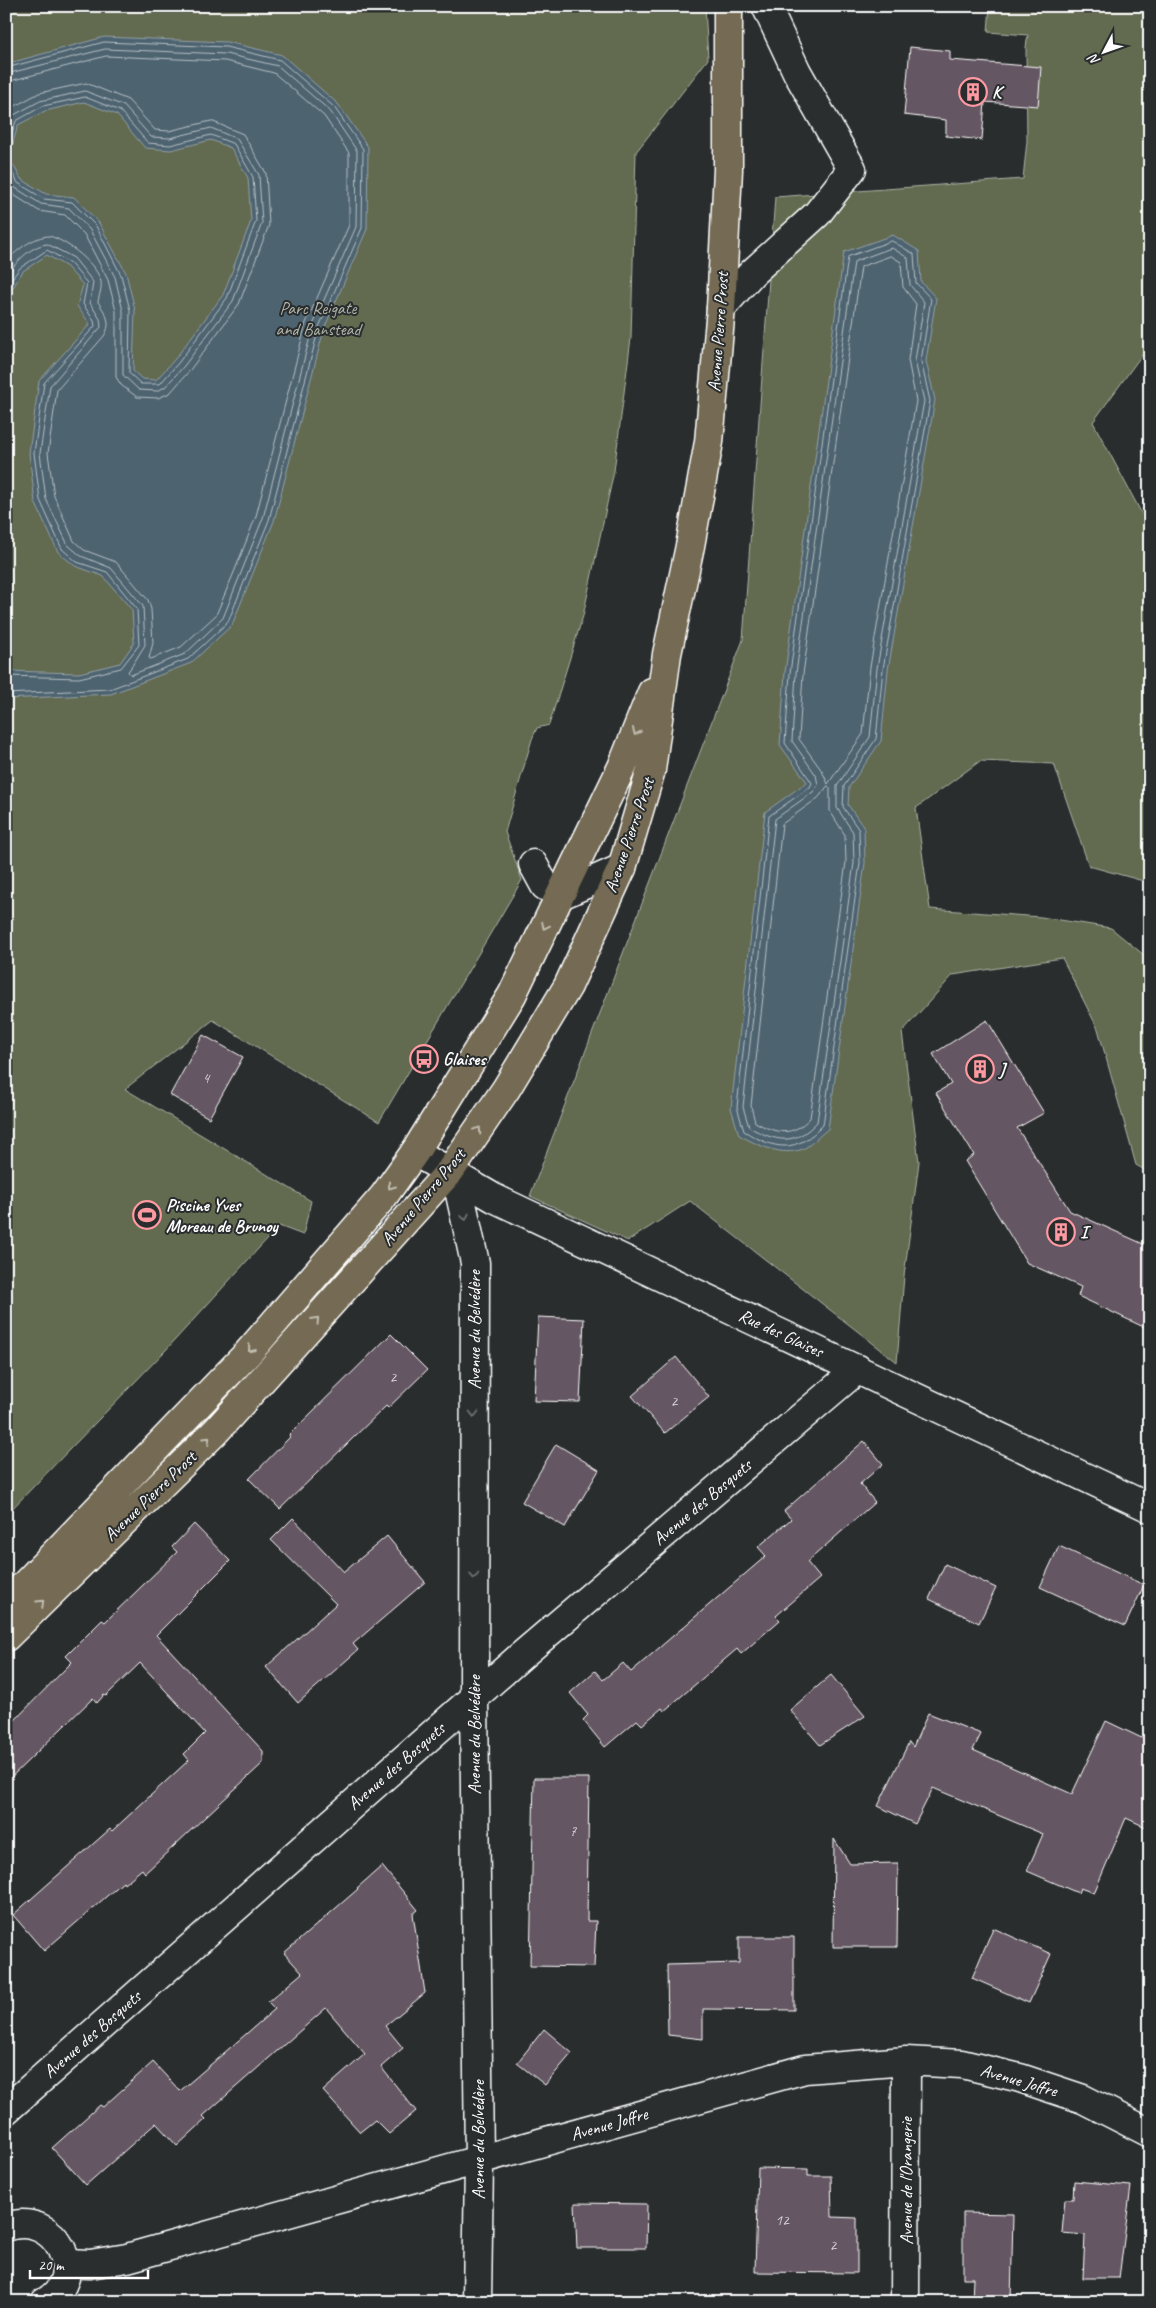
<svg xmlns="http://www.w3.org/2000/svg" width="1156" height="2308" font-family="Caveat,sans-serif">
<style>
.green{fill:#626a50;stroke:#b0b4a8}
.water{fill:#4d6370;stroke:#94a1a9;fill-rule:evenodd}
.lines{fill:none;stroke-linecap:round;stroke-linejoin:round}
.shore{stroke:#b8c1c6;stroke-width:1}
.building{fill:#655764;stroke:#fff}
.minor-casing{stroke:#fff;stroke-width:31}
.major-casing{stroke:#fff;stroke-width:31}
.minor{stroke:#2a2d2e;stroke-width:28}
.major{stroke:#746b52;stroke-width:28}
.oneway{stroke:#c0bcb1}
.oneway2{stroke:#6a6c6d}
.labels{text-anchor:middle;stroke-width:4;stroke-linejoin:round;paint-order:stroke}
.number-label{font-size:15px;fill:#d8d5d8}
.poi-label{font-size:18px;font-weight:bold;fill:#fff;stroke:#2a2d2e;text-anchor:start}
.park-label{font-size:18px;fill:#b0b4a8;stroke:#2a2d2e}
.street-label{font-size:18px;fill:#fff;stroke:#2a2d2e}
</style>
<rect width="100%" height="100%" fill="#2a2d2e"/>
<filter id="ink" filterUnits="userSpaceOnUse"><feTurbulence type="fractalNoise" baseFrequency=".02" numOctaves="2"/><feDisplacementMap in="SourceGraphic" scale="10" xChannelSelector="R" yChannelSelector="G"/><feConvolveMatrix kernelMatrix="1 2 1 2 8 2 1 2 1" color-interpolation-filters="sRGB"/></filter>
<g filter="url(#ink)">
<!-- green -->
<path class="green" d="M6 6H705L708 59 636 152 631 338 614 471 583 616 549 725 537 728 532 739 505 832 522 880 379 1122 213 1020 125 1089 311 1201 303 1235 279 1226 164 1352 6 1515Z
M990 6H1150V356H1141L1093 422 1150 529V881L1147 882 1089 866 1054 764 980 761 916 808 930 909 1041 917 1111 928 1150 960V1173L1136 1165 1098 1029 1062 958 953 975 902 1032 919 1162 904 1276 897 1362 690 1201 628 1241 530 1196 743 640 775 197 1023 179 1027 141 1026 47 1028 35 988 32Z"/>
<!-- water -->
<path class="water" d="M104 37 227 42 282 55 338 104 368 147 367 229 324 329 274 521 232 625 191 663 111 694 6 699V671L79 673 120 663 134 643 132 610 103 576 75 566 58 552 35 502 29 453 39 381 90 324 77 306 83 285 67 267 47 255 23 271 12 289 6 291V64ZM84 102 117 115 145 148 171 150 211 140 231 148 248 178 251 221 223 295 175 359 156 380 142 379 133 371 135 310 126 273 99 223 74 197 46 194 21 179 9 157 18 125 45 111Z
M893 235 919 251 921 282 936 298 926 361 935 400 888 670 881 741 849 787 848 805 864 828 865 863 828 1129C820 1135 811 1145 803 1149 781 1157 758 1145 739 1135L731 1108 765 812 807 782 780 745 785 672 844 252Z"/>
<g class="lines">
<!-- shore -->
<path class="shore" d="M6 68 104 42 226 47 280 60 334 107 363 149 362 228 319 327 269 520 228 622 188 659 110 689 6 694
M6 74 105 49 226 54 278 66 330 111 357 151 356 227 313 325 263 518 223 618 185 654 131 675 128 672 145 645 143 606 111 568 81 556 68 545 46 499 40 453 50 386 101 327 100 319 90 303 93 282 74 258 47 244C30 246 15 263 6 277
M6 82 106 56 225 61 274 73 324 116 349 153V225L306 323 256 516 235 570 216 615 181 647 151 659 149 658 153 643 151 609 148 600 116 562 84 550 74 541 54 496 48 453 57 390 104 336C113 322 105 313 98 302 99 295 102 289 101 282 98 265 66 240 49 236 35 236 14 251 6 263
M6 111 39 93 86 83 128 100 155 130 169 131 211 121 243 134 266 173 269 225 239 304 190 370 170 393 158 398 137 397 121 385 116 377V311L108 280 84 234 65 215 39 211 6 190
M6 126 12 116 40 101 85 91 124 106 151 137 170 138 211 128 237 139 259 175 262 223 233 301 184 366 165 387 157 391 139 390 123 375V311L115 277 90 230 69 208 41 204 14 187 6 176
M6 149 16 121 43 106 85 97 120 111 148 143 170 145 211 135 234 144 253 177 256 221 227 298 179 362 160 384H141L129 373 130 310 121 275 96 226 72 202 44 199 18 183 6 162
M892 241 914 254 916 283 931 299 921 361 930 401 883 669 876 739 844 786 843 807 859 830 860 863 823 1125C796 1154 775 1150 744 1131L737 1107 769 816 810 787 812 783 785 743 790 673 848 257Z
M892 248 908 258 910 285 924 302 915 361 924 401 877 668 870 737 837 786V808L853 832 854 863 817 1122C795 1146 776 1142 749 1127L743 1107 775 819 813 792 818 785 816 775 792 741 796 673 854 262Z
M891 256 901 262 903 287 916 304 908 360 916 401 870 667 863 734 828 784 822 771 799 739 803 674 861 267Z
M6 286 20 268 47 250 70 263 87 283 83 304 94 321 95 326 44 383 34 453 40 500 62 549 77 562 107 572 137 609 139 645 121 668 79 678 6 676
M828 786 830 788V811L845 835 846 862 810 1118C792 1137 777 1134 755 1122L751 1106 782 824 818 798Z"/>
</g>
<!-- building -->
<path class="building" d="M910 47 950 51V60L1041 67 1038 106 985 102 982 140 946 136V120L904 115Z
M987 1020 1044 1113 1017 1128 1070 1211 1150 1247V1330L1078 1296 1081 1287 1027 1263 965 1161 974 1155 936 1093 951 1084 933 1054Z
M203 1035 243 1057 209 1118 170 1095Z
M538 1317 584 1319 580 1402 534 1401Z
M391 1334 427 1370 388 1408 386 1406 280 1509 249 1479 290 1437 289 1435Z
M676 1357 709 1397 665 1433 632 1396Z
M864 1441 883 1464 860 1484 875 1502 807 1562 820 1578 776 1616 780 1620 741 1654 737 1649 664 1711 662 1708 642 1725 637 1720 605 1747 583 1720 588 1715 570 1693 595 1671 603 1680 623 1663 631 1672 766 1556 758 1547 791 1519 784 1511Z
M556 1444 599 1470 565 1527 522 1502Z
M293 1518 344 1572 387 1536 425 1582 353 1644 358 1650 298 1703 266 1667 336 1604 271 1540Z
M194 1524 230 1561 156 1635 263 1751V1763L145 1873 142 1869 124 1884 123 1882 44 1951 13 1915 110 1829 112 1831 189 1760 184 1754 205 1733 140 1663 106 1696 104 1695 97 1703 93 1698 6 1782V1729L72 1662 66 1656 102 1620 105 1622 177 1552 172 1547Z
M1059 1546 1144 1585 1125 1626 1040 1587Z
M945 1564 996 1588 979 1623 929 1599Z
M831 1675 865 1716 820 1745 790 1710Z
M928 1713 981 1734 973 1750 1072 1794 1106 1721 1150 1742V1829L1126 1818 1094 1893 1080 1888 1078 1893 1027 1871 1043 1834 933 1788 915 1824 878 1806 909 1742 913 1747Z
M534 1778H589L587 1921H596L594 1967 530 1966Z
M834 1839 850 1864 898 1863 897 1947H833Z
M382 1866 418 1910 413 1914 425 1993 385 2026 403 2048 381 2067 416 2111 389 2134 375 2120 360 2132 323 2091 365 2054 326 2008 203 2116 206 2119 177 2146 156 2123 86 2185 52 2148 100 2105 103 2107 153 2062 180 2091 275 2009 268 2002 302 1973 284 1953 358 1889 357 1888Z
M993 1928 1051 1954 1029 2003 972 1978Z
M739 1937H794V2010L703 2009V2039L668 2035 667 1965 739 1963Z
M544 2029 572 2053 545 2085 517 2063Z
M758 2168 808 2169V2176H831L832 2217 857 2218V2273L755 2272Z
M1074 2181 1131 2186 1119 2278H1083L1085 2235 1062 2233 1065 2199H1073Z
M575 2203 647 2204 646 2248H577Z
M963 2213 1013 2214 1011 2302H972L973 2278H963Z"/>
<g class="lines">
<defs>
<path id="minor" d="M721 308 752 273 817 214 852 169 797 72 766 6
M533 864 545 886 561 895 622 868
M415 1152 494 1198 1150 1508
M450 1171 460 1194 475 1263 474 1697 479 2162 477 2302
M6 2110 521 1656 858 1369
M6 2227C56 2209 90 2277 45 2302
M66 2263 90 2264 127 2258 805 2069 906 2061 962 2064 1020 2078 1083 2099 1150 2133
M905 2302 906 2061"/>
<path id="major" d="M6 1604 247 1354 383 1197 415 1152 512 995 622 767 652 692
M6 1637 216 1431 450 1171 506 1089 568 986 622 868 651 770 667 654 690 546 709 442 721 308 728 170V6"/>
</defs>
<!-- minor casing -->
<use href="#minor" class="minor-casing"/>
<!-- major casing -->
<use href="#major" class="major-casing"/>
<!-- minor -->
<use href="#minor" class="minor"/>
<!-- major -->
<use href="#major" class="major"/>
</g>
<!-- one-way arrows -->
<defs><path id="oneway-chevron" d="M-2-3.5L2.5 0L-2 3.5" fill="none" stroke-width="1.6" stroke-linecap="round" stroke-linejoin="round" transform="scale(1.25)"/></defs>
<g class="oneway">
<use href="#oneway-chevron" transform="translate(636 732) rotate(112)"/>
<use href="#oneway-chevron" transform="translate(545 926) rotate(116)"/>
<use href="#oneway-chevron" transform="translate(478 1130) rotate(-56)"/>
<use href="#oneway-chevron" transform="translate(391 1186) rotate(126)"/>
<use href="#oneway-chevron" transform="translate(316 1320) rotate(-48)"/>
<use href="#oneway-chevron" transform="translate(251 1349) rotate(131)"/>
<use href="#oneway-chevron" transform="translate(207 1440) rotate(-44)"/>
<use href="#oneway-chevron" transform="translate(41 1603) rotate(-44)"/>
</g>
<g class="oneway2">
<use href="#oneway-chevron" transform="translate(465 1217) rotate(77)"/>
<use href="#oneway-chevron" transform="translate(474 1414) rotate(90)"/>
<use href="#oneway-chevron" transform="translate(474 1576) rotate(90)"/>
</g>
</g>
<!-- icons -->
<defs>
<symbol id="building-ring" viewBox="-11 -11 22 22"><circle r="9.5" fill="#2a2d2e" stroke="#ff9aa2" stroke-width="1.5"/><path d="M-4-6H4V6H1V3H-1V6H-4ZM-2.5-4.3h1.7v1.8h-1.7ZM.8-4.3h1.7v1.8H.8ZM-2.5-1h1.7V.8h-1.7ZM.8-1h1.7V.8H.8Z" fill="#ff9aa2"/></symbol>
<symbol id="bus-ring" viewBox="-11 -11 22 22"><circle r="9.5" fill="#2a2d2e" stroke="#ff9aa2" stroke-width="1.5"/><path d="M-5-6H5V4H4V6H2V4H-2V6H-4V4H-5ZM-3.5-4V0h7V-4ZM-3.5 1.2v1.5H-2V1.2ZM2 1.2v1.5H3.5V1.2Z" fill="#ff9aa2"/></symbol>
<symbol id="stadium-ring" viewBox="-11 -11 22 22"><circle r="9.5" fill="#2a2d2e" stroke="#ff9aa2" stroke-width="1.5"/><path d="M0-5a6.5 5 0 1 0 0 10a6.5 5 0 1 0 0-10ZM-3.5-1.8h7v3.6h-7Z" fill="#ff9aa2"/></symbol>
</defs>
<g fill-rule="evenodd">
<use href="#building-ring" x="957" y="76" width="32" height="32"/>
<use href="#bus-ring" x="408" y="1043" width="32" height="32"/>
<use href="#building-ring" x="964" y="1053" width="32" height="32"/>
<use href="#stadium-ring" x="131" y="1199" width="32" height="32"/>
<use href="#building-ring" x="1045" y="1216" width="32" height="32"/>
</g>
<g class="labels">
<!-- number labels -->
<g class="number-label">
<text x="206" y="1083">4</text>
<text x="393" y="1382">2</text>
<text x="674" y="1406">2</text>
<text x="573" y="1836">7</text>
<text x="782" y="2225">12</text>
<text x="833" y="2250">2</text>
</g>
<!-- poi labels -->
<g class="poi-label">
<text x="992" y="98">K</text>
<text x="443" y="1065">Glaises</text>
<text x="999" y="1075">J</text>
<text x="166" y="1211">Piscine Yves<tspan x="166" dy="21">Moreau de Brunoy</tspan></text>
<text x="1080" y="1238">I</text>
</g>
<!-- park labels -->
<g class="park-label">
<text x="318" y="314">Parc Reigate<tspan x="318" dy="21">and Banstead</tspan></text>
</g>
<!-- street labels -->
<g class="street-label">
<text transform="translate(718 332) rotate(-86)" y="6">Avenue Pierre Prost</text>
<text transform="translate(629 835) rotate(-71)" y="6">Avenue Pierre Prost</text>
<text transform="translate(423 1197) rotate(-50)" y="6">Avenue Pierre Prost</text>
<text transform="translate(474 1330) rotate(-90)" y="6">Avenue du Belvédère</text>
<text transform="translate(781 1333) rotate(25)" y="6">Rue des Glaises</text>
<text transform="translate(150 1496) rotate(-44)" y="6">Avenue Pierre Prost</text>
<text transform="translate(702 1502) rotate(-40)" y="6">Avenue des Bosquets</text>
<text transform="translate(474 1735) rotate(-90)" y="6">Avenue du Belvédère</text>
<text transform="translate(396 1766) rotate(-41)" y="6">Avenue des Bosquets</text>
<text transform="translate(92 2034) rotate(-41)" y="6">Avenue des Bosquets</text>
<text transform="translate(1019 2080) rotate(16)" y="6">Avenue Joffre</text>
<text transform="translate(609 2124) rotate(-16)" y="6">Avenue Joffre</text>
<text transform="translate(478 2140) rotate(-90)" y="6">Avenue du Belvédère</text>
<text transform="translate(906 2181) rotate(-90)" y="6">Avenue de l'Orangerie</text>
</g>
</g>
<!-- margin -->
<rect width="1156" height="2308" fill="none" stroke="#2a2d2e" stroke-width="25"/>
<rect x="12" y="12" width="1131" height="2283" fill="none" stroke="#fff" stroke-width="2" filter="url(#ink)"/>
<!-- north arrow -->
<g transform="translate(1104 52) rotate(229)" stroke="#2a2d2e" stroke-width="4" paint-order="stroke">
<path d="M0-4L9 19L0 12L-9 19Z" fill="#ffffff"/>
<text y="-8" font-size="14" font-weight="bold" text-anchor="middle" fill="#ffffff">N</text>
</g>
<!-- scale -->
<path d="M30 2270v8h118v-8" fill="none" stroke="#ffffff" stroke-width="2.5"/>
<text x="38" y="2270" font-size="15" fill="#ffffff" stroke="#2a2d2e" stroke-width="4" paint-order="stroke">20 m</text>
</svg>
